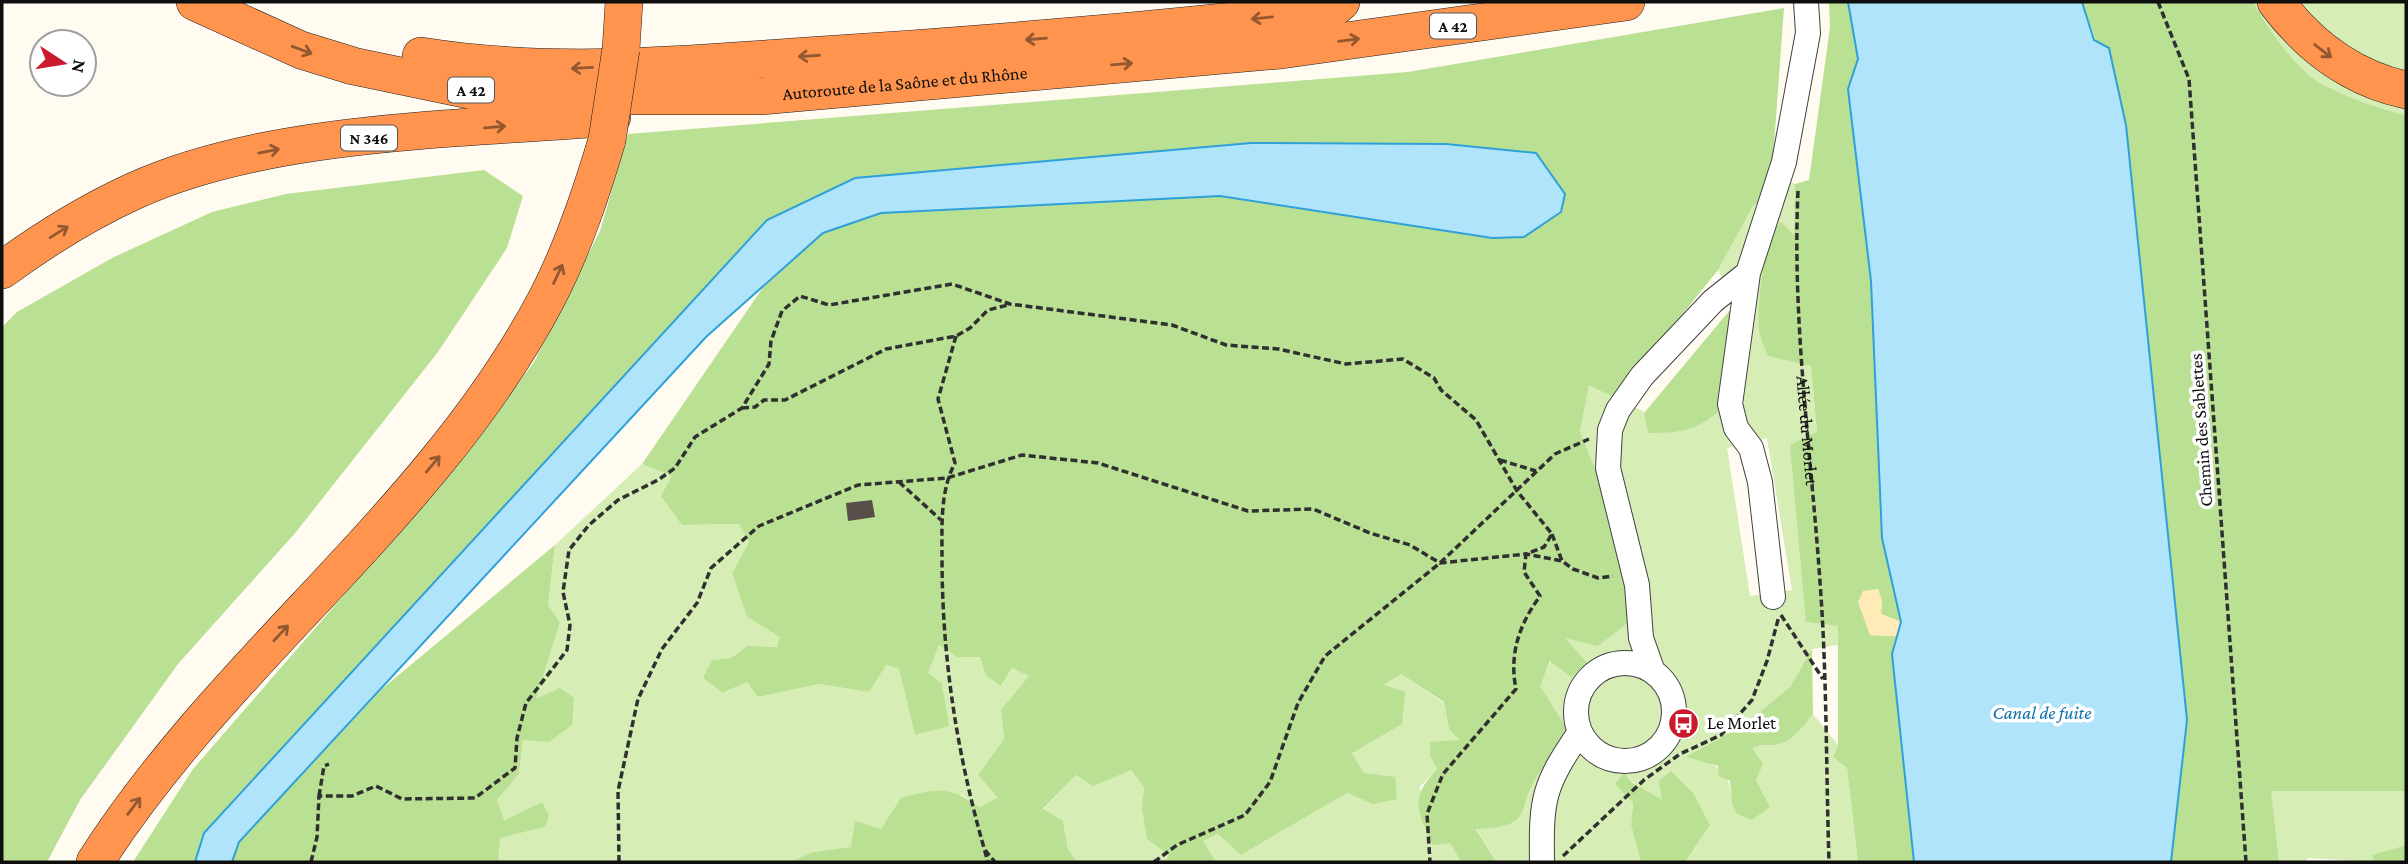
<svg xmlns="http://www.w3.org/2000/svg" width="2408" height="864" font-family="'Crimson Pro',serif">
<style>
.green{fill:#d6edb5;fill-rule:evenodd}
.forest{fill:#bae093}
.sand{fill:#ffebb8}
.water{fill:#afe4fb;stroke:#30a0d9;stroke-width:2}
.building{fill:#584e4a}
.lines{fill:none;stroke-linecap:round;stroke-linejoin:round}
.minor-casing{stroke:#414141;stroke-width:26}
.highway-casing{stroke:#1f1f1f;stroke-width:38}
.path{stroke:#303030;stroke-width:3.5;stroke-dasharray:7 3.5;stroke-linecap:butt}
.minor{stroke:#fff;stroke-width:24}
.highway{stroke:#ff944e;stroke-width:37}
.highway-bridge-casing{stroke:#1f1f1f;stroke-width:38;stroke-linecap:butt}
.highway-bridge{stroke:#ff944e;stroke-width:37}
.oneway{stroke:#935831}
.labels{text-anchor:middle;stroke-width:7;stroke-linejoin:round;paint-order:stroke}
.shield{fill:#fff;stroke:#565656;stroke-width:2}
.shield-label{font-size:16px;font-weight:bold;fill:#0e0e0e}
.street-label{font-size:18px;fill:#0e0e0e;stroke:#fff}
.poi-label{font-size:18px;fill:#0e0e0e;stroke:#fff;text-anchor:start}
.water-label{font-size:19px;font-style:italic;fill:#0c70ac;stroke:#fff}
</style>
<rect width="100%" height="100%" fill="#fffbf0"/>
<!-- green -->
<path class="green" d="M2253 2H2406V115C2382 110 2328 91 2310 76 2288 57 2267 27 2253 2Z
M1772 172 1795 184 1794 236 1768 356 1811 365 1817 432 1806 622 1838 626V645L1812 649 1790 687 1744 725 1687 757C1719 766 1729 766 1732 803L1770 807 1756 780 1751 748C1762 743 1769 747 1779 744 1794 741 1804 725 1813 714L1838 745 1833 757 1847 768 1858 862H1685L1710 825C1681 810 1646 797 1624 773L1633 803 1631 825 1641 862H1496L1476 828C1537 826 1514 813 1538 775 1549 759 1560 747 1567 729L1539 686 1563 637 1600 480 1580 432 1589 384 1644 412 1649 433 1735 304 1718 270 1753 206 1768 195ZM1767 438 1792 590 1750 596 1727 448Z
M642 464 672 476 682 525 739 524 749 542 732 573 747 617 781 637 778 647 747 646 731 658 712 660 724 693 747 682 759 697 819 684 869 692 885 665 899 669 915 735 928 673 939 645 957 657H980L1002 685 1012 668 1030 676 1001 710 1004 739 978 775 999 798 979 807 962 795 881 829 851 847 813 852 790 862H498L499 838 545 827 542 802 503 820 497 800 519 774 523 740 560 622 548 605 555 545Z
M1401 674 1444 703 1449 729 1460 741 1430 756 1437 769 1419 788 1461 862H1216L1203 841 1218 834 1241 855 1347 793 1373 804 1364 773 1352 753 1383 686Z
M1131 770 1144 787 1142 808 1169 855 1166 862H1077L1068 849 1063 821 1043 810 1076 775 1093 785Z
M2270 791H2406V845L2372 855 2374 862 2308 858 2305 862H2279Z"/>
<!-- forest -->
<path class="forest" d="M1829 2H1848L1858 60 1848 89 1871 281 1882 538 1901 622 1881 614 1882 600 1870 635 1896 636 1892 654 1914 862H1858L1847 768 1833 757 1838 745V626L1806 622 1790 445 1817 432 1811 366 1768 356C1765 348 1760 338 1759 329 1757 305 1763 237 1781 222L1794 235 1795 184 1809 180 1830 27Z
M2082 2H2253C2267 27 2288 57 2310 76 2328 91 2382 110 2406 115V791H2271L2279 862H2171L2187 720 2126 125Z
M1784 8 1772 172 1768 195 1753 206 1718 270 1615 398 1589 385 1580 432 1600 480 1632 604 1630 621 1598 646 1565 638 1587 663 1571 677 1550 661 1540 686 1567 729C1560 747 1549 759 1538 775 1514 812 1537 826 1476 829L1496 862H1461L1450 843 1433 845C1417 810 1409 799 1437 769L1430 756V742L1459 740 1449 729 1444 702 1401 674 1384 685 1405 692 1402 724 1352 753 1364 773 1395 777 1397 799 1373 804 1347 793 1241 855 1218 834 1203 841 1216 862H1166L1169 855 1147 839 1142 808 1144 787 1131 770 1093 786 1076 775 1043 809 1063 821 1068 849 1077 862H790L813 852 851 847 855 821 881 829 901 798C936 789 949 785 979 807L998 798 978 775 1004 739 1001 710 1029 676 1012 668 1001 686 986 675 980 657H957L939 645 928 673 942 684 949 726 915 735 899 669 886 665 869 692 819 684 758 697 747 682 723 693 703 678 712 660 731 658 747 646 777 647 780 637 747 617 732 573 749 542 739 524 682 525 661 496 672 476 642 464 764 286 823 233 881 213 1220 196 1492 238 1524 237 1561 212 1565 194 1536 153 855 178 204 832 195 862H133L193 769 469 451 534 362 600 231 628 134 1408 72Z
M484 170 523 196 507 248 438 352 296 532 178 664 80 800 47 862H2V327L17 312 112 258 212 212 286 194Z
M1735 304 1726 405C1698 430 1685 433 1648 433L1644 413Z
M555 545 548 605 560 622 536 699 560 688 574 698 572 725 549 742 523 740 519 774 497 800 504 820 542 802 549 815 545 827 500 838 498 862H232L239 842 383 688Z
M1812 649 1813 714C1804 725 1794 741 1779 744 1769 747 1762 743 1752 748L1763 764 1756 780 1770 807 1752 820 1737 814 1732 803 1730 781 1719 776 1718 766 1686 757 1744 725 1790 687Z
M1671 771 1693 793 1710 825 1685 862H1641L1631 825 1633 803 1615 784 1624 773 1633 783 1662 800 1659 781Z
M2406 845V862H2374L2372 855Z"/>
<!-- sand -->
<path class="sand" d="M1878 589 1882 600 1881 614 1901 622 1896 636 1870 635 1858 602 1863 591Z"/>
<!-- water -->
<path class="water" d="M1848 2H2082L2094 40 2109 48 2126 125 2187 720 2171 862H1914L1892 654 1901 622 1882 538 1871 281 1848 89 1858 59Z
M1251 143 1446 144 1536 153 1565 194 1561 212 1524 237 1492 238 1220 196 881 213 823 233 706 337 239 842 232 862H195L204 833 767 220 855 178Z"/>
<!-- building -->
<path class="building" d="M872 500 875 517 848 521 846 503Z"/>
<g class="lines">
<defs>
<path id="minor" d="M1748 273 1730 404 1736 428 1751 448 1760 482 1773 597
M1576 712a49 49 0 1 1 98 0a49 49 0 1 1-98 0Z
M1653 672 1641 638 1637 585 1608 468 1610 430 1618 410 1642 376 1713 301 1748 273 1784 162 1808 33 1806 2
M1542 862C1541 798 1543 786 1580 732"/>
<g id="highway">
<path id="s2" d="M195 2 301 50 353 66 478 92 567 96H761L1281 50 1626 2"/>
<path d="M2276 2C2309 46 2351 78 2406 90"/>
<path d="M621 49 624 2"/>
<path d="M421 56C551 77 677 65 807 56 981 45 1156 30 1330 11L1341 2"/>
<path d="M2 270C43 240 88 212 134 191 270 129 464 130 612 117"/>
<path d="M95 862C225 658 434 514 547 298 573 248 591 194 607 140"/>
</g>
</defs>
<!-- minor casing -->
<use href="#minor" class="minor-casing"/>
<!-- highway casing -->
<use href="#highway" class="highway-casing"/>
<!-- path -->
<g class="path">
<path d="M2158 2 2189 79 2246 862"/>
<path id="s1" d="M1798 191C1792 322 1811 451 1820 582 1827 675 1826 769 1829 862"/>
<path d="M956 336 938 399 955 463C940 491 942 525 942 557 942 663 958 760 988 862"/>
<path d="M742 408 755 407 764 400H785L886 349 956 336 970 328 988 310 1008 305"/>
<path d="M1500 460 1536 471"/>
<path d="M899 482 941 520"/>
<path d="M1552 534 1562 561"/>
<path d="M1781 615 1823 679"/>
<path d="M319 796 324 766 329 764"/>
<path d="M985 850 995 862"/>
<path d="M1563 856 1644 780 1680 754 1721 735 1752 700 1767 661 1779 616"/>
<path d="M311 862 317 837 319 796H352L376 786 402 799 475 798 515 768 517 738 526 703 567 650 570 625 563 592 569 550 589 525 618 500 658 480 675 468 695 437 742 408 769 364 771 341 782 311 800 296 829 305 952 284 1010 304 1172 325 1226 345 1278 349 1346 364 1403 359 1434 378 1441 390 1476 420 1517 491 1552 534 1544 547 1526 554 1524 572 1540 596C1519 625 1509 654 1516 689L1443 774 1427 814 1430 862"/>
<path d="M619 862 618 791 638 699 662 649 697 603 711 568 759 526 858 485 947 478 1022 455 1098 463 1248 511 1313 509 1370 533 1410 545 1440 563 1526 554 1562 561 1573 569 1598 578 1613 576"/>
<path d="M1154 862 1177 845 1245 815 1270 782 1298 703 1325 656 1440 563 1555 454 1589 439"/>
</g>
<!-- minor -->
<use href="#minor" class="minor"/>
<!-- highway -->
<use href="#highway" class="highway"/>
<defs>
<path id="highway-bridge" d="M607 140 621 49"/>
</defs>
<!-- highway-bridge casing -->
<use href="#highway-bridge" class="highway-bridge-casing"/>
<!-- highway-bridge -->
<use href="#highway-bridge" class="highway-bridge"/>
</g>
<!-- one-way arrows -->
<defs><path id="oneway-shaft" d="M-6 0H5M1.5-3L5.5 0L1.5 3" fill="none" stroke-width="1.6" stroke-linecap="round" stroke-linejoin="round" transform="scale(1.75)"/></defs>
<g class="oneway">
<use href="#oneway-shaft" transform="translate(1262 18) rotate(174)"/>
<use href="#oneway-shaft" transform="translate(1036 39) rotate(175)"/>
<use href="#oneway-shaft" transform="translate(1349 40) rotate(-8)"/>
<use href="#oneway-shaft" transform="translate(302 50) rotate(20)"/>
<use href="#oneway-shaft" transform="translate(2323 51) rotate(38)"/>
<use href="#oneway-shaft" transform="translate(809 56) rotate(176)"/>
<use href="#oneway-shaft" transform="translate(1122 64) rotate(-5)"/>
<use href="#oneway-shaft" transform="translate(582 68) rotate(177)"/>
<use href="#oneway-shaft" transform="translate(495 127) rotate(-5)"/>
<use href="#oneway-shaft" transform="translate(269 151) rotate(-11)"/>
<use href="#oneway-shaft" transform="translate(59 232) rotate(-32)"/>
<use href="#oneway-shaft" transform="translate(558 274) rotate(-65)"/>
<use href="#oneway-shaft" transform="translate(433 464) rotate(-50)"/>
<use href="#oneway-shaft" transform="translate(281 633) rotate(-47)"/>
<use href="#oneway-shaft" transform="translate(134 806) rotate(-53)"/>
</g>
<!-- icons -->
<defs>
<symbol id="bus-disc" viewBox="-11 -11 22 22"><circle r="9.5" fill="#cb1a2d" stroke="#fff"/><path d="M-5-6H5V4H4V6H2V4H-2V6H-4V4H-5ZM-3.5-4V0h7V-4ZM-3.5 1.2v1.5H-2V1.2ZM2 1.2v1.5H3.5V1.2Z" fill="#fff"/></symbol>
</defs>
<g fill-rule="evenodd">
<use href="#bus-disc" x="1666" y="706" width="35" height="35"/>
</g>
<g class="labels">
<!-- shield labels -->
<g class="shield">
<rect x="1430" y="13.5" width="46" height="25" rx="5"/>
<rect x="448" y="77.5" width="46" height="25" rx="5"/>
<rect x="341" y="125.5" width="56" height="25" rx="5"/>
</g>
<g class="shield-label">
<text x="1453" y="32">A 42</text>
<text x="471" y="96">A 42</text>
<text x="369" y="144">N 346</text>
</g>
<!-- street labels -->
<g class="street-label">
<text dy="6" stroke="none"><textPath href="#s2" startOffset="726">Autoroute de la Saône et du Rhône</textPath></text>
<text transform="translate(2201 430) rotate(-94)" y="6">Chemin des Sablettes</text>
<text dy="6" stroke="none"><textPath href="#s1" startOffset="240">Allée du Morlet</textPath></text>
</g>
<!-- poi labels -->
<g class="poi-label">
<text x="1707" y="729">Le Morlet</text>
</g>
<!-- water labels -->
<g class="water-label">
<text x="2042" y="719">Canal de fuite</text>
</g>
</g>
<!-- border -->
<rect width="2408" height="864" fill="none" stroke="#0e0e0e" stroke-width="7"/>
<!-- north arrow -->
<g transform="translate(63 63) rotate(102)"><circle r="33" fill="#ffffff" stroke="#9f9f9f" stroke-width="2"/>
<path d="M0-5L12 26L0 18L-12 26Z" fill="#cb1a2d"/>
<text y="-10" font-size="19" font-weight="bold" text-anchor="middle" fill="#0e0e0e">N</text>
</g>
</svg>
